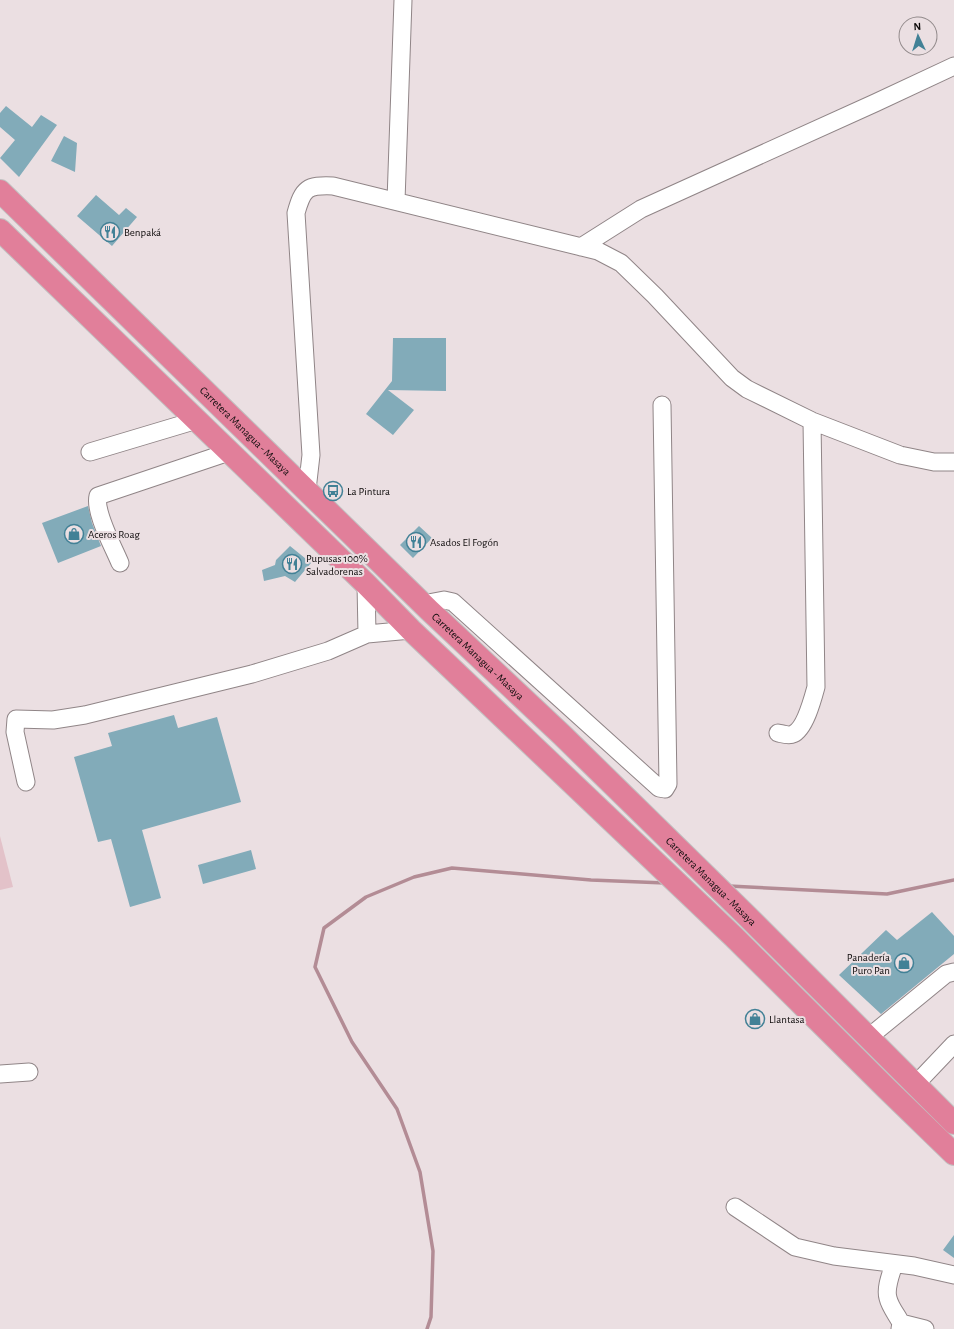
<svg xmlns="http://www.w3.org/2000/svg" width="954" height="1329" font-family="'Alegreya Sans',sans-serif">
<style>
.green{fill:#e3c2c9}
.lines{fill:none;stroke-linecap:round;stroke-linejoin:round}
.stream{stroke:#b38c95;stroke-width:3.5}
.building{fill:#82abb9}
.minor-casing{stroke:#908587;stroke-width:19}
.highway-casing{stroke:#c1c0c0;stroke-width:24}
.minor{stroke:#fff;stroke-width:17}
.highway{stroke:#e17f9a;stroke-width:22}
.labels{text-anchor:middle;stroke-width:4;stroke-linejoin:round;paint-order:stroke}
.poi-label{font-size:11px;fill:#0f0c0c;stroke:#ebdfe2;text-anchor:start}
.street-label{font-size:11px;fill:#0f0c0c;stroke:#ebdfe2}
</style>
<rect width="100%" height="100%" fill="#ebdfe2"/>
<!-- green -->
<path class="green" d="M0 836 13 887 0 890Z"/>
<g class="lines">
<!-- stream -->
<path class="stream" d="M729 886 887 894 954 880
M427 1329 431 1317 433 1251 420 1172 397 1109 352 1042 315 967 324 928 366 897 414 877 452 868 591 880 665 883"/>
</g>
<!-- building -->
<path class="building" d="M6 106 32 127 41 115 57 125 19 177 0 158 15 140 0 127V113Z
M64 136 77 143 75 172 51 161Z
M96 195 119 215 126 208 137 217 112 246 77 216Z
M393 338H446V391L388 390 414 410 393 435 366 414 392 381Z
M88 506 92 523 101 546 58 563 42 523Z
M419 526 432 538 413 558 400 545Z
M290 546 311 563 295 582 285 576 264 581 262 570 275 565 276 560Z
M174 715 178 728 217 717 241 802 142 830 161 898 130 907 111 839 98 842 74 757 112 746 108 733Z
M251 850 256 869 203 884 198 865Z
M932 912 954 936V954L881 1014 839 975 886 930 897 940Z
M954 1235V1258L943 1250Z"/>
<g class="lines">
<defs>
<path id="minor" d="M396 201 403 0
M581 247 641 209 875 103 954 66
M90 452 197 420
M307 490 311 455 296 213C303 188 307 185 333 186L598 251 621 263 655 296 732 378 747 389 812 421 900 455 934 462H954
M120 563C113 546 94 512 98 496L229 452
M366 584 367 634
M423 604 444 600 453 602 659 788 665 789 668 784 662 405
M778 733C783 734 789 736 793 734 805 729 813 698 816 687L812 421
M26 782 15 732 16 719 53 720 85 715 252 674 328 651 367 634 411 630
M869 1037 946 974 954 972
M0 1074 29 1072
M916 1084 954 1044
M735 1207 795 1247 834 1256 914 1266 954 1275
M894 1264C891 1274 885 1288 888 1298 890 1307 897 1315 901 1323L900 1329
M901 1323 925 1329"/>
<g id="highway">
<path id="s1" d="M0 191 429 610 562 735 747 916 954 1123"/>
<path d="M0 230 366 584 411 630 734 937 886 1088 954 1154"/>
</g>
</defs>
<!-- minor casing -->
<use href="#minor" class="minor-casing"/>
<!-- highway casing -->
<use href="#highway" class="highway-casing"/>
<!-- minor -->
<use href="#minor" class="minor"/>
<!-- highway -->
<use href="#highway" class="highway"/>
</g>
<!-- icons -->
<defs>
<symbol id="restaurant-ring" viewBox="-11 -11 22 22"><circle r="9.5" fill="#ebdfe2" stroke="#428196" stroke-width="1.5"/><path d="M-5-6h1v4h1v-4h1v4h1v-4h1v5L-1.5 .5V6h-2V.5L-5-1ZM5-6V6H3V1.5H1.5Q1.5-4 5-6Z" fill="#428196"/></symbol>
<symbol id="bus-ring" viewBox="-11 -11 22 22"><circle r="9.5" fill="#ebdfe2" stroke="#428196" stroke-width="1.5"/><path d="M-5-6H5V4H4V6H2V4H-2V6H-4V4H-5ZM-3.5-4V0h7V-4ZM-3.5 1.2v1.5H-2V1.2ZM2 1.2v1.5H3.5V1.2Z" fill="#428196"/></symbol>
<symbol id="shop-ring" viewBox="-11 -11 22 22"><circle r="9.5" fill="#ebdfe2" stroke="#428196" stroke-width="1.5"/><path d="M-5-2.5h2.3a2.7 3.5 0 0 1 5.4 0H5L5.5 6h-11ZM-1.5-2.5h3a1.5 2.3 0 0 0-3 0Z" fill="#428196"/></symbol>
</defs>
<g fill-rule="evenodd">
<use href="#restaurant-ring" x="99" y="221" width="22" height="22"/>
<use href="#bus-ring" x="322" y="480" width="22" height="22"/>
<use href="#shop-ring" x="63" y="523" width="22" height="22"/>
<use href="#restaurant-ring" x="405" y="531" width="22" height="22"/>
<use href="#restaurant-ring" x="281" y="553" width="22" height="22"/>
<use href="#shop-ring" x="893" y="952" width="22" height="22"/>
<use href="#shop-ring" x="744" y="1008" width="22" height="22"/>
</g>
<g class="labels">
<!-- poi labels -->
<g class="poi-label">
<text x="124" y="236">Benpaká</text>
<text x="347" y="495">La Pintura</text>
<text x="88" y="538">Aceros Roag</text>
<text x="430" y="546">Asados El Fogón</text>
<text x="306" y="562">Pupusas 100%<tspan x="306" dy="13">Salvadorenas</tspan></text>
<text x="890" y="961" text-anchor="end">Panadería<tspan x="890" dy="13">Puro Pan</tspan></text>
<text x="769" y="1023">Llantasa</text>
</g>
<!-- street labels -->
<g class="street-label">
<text dy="4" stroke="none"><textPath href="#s1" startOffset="343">Carretera Managua - Masaya</textPath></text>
<text dy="4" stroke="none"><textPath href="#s1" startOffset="667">Carretera Managua - Masaya</textPath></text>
<text dy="4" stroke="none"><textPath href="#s1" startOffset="991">Carretera Managua - Masaya</textPath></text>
</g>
</g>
<!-- north arrow -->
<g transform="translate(918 36) rotate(356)"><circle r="19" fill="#ebdfe2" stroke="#938b8c"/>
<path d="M0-3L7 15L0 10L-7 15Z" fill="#428196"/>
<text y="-6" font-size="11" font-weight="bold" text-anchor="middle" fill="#0f0c0c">N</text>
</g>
</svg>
